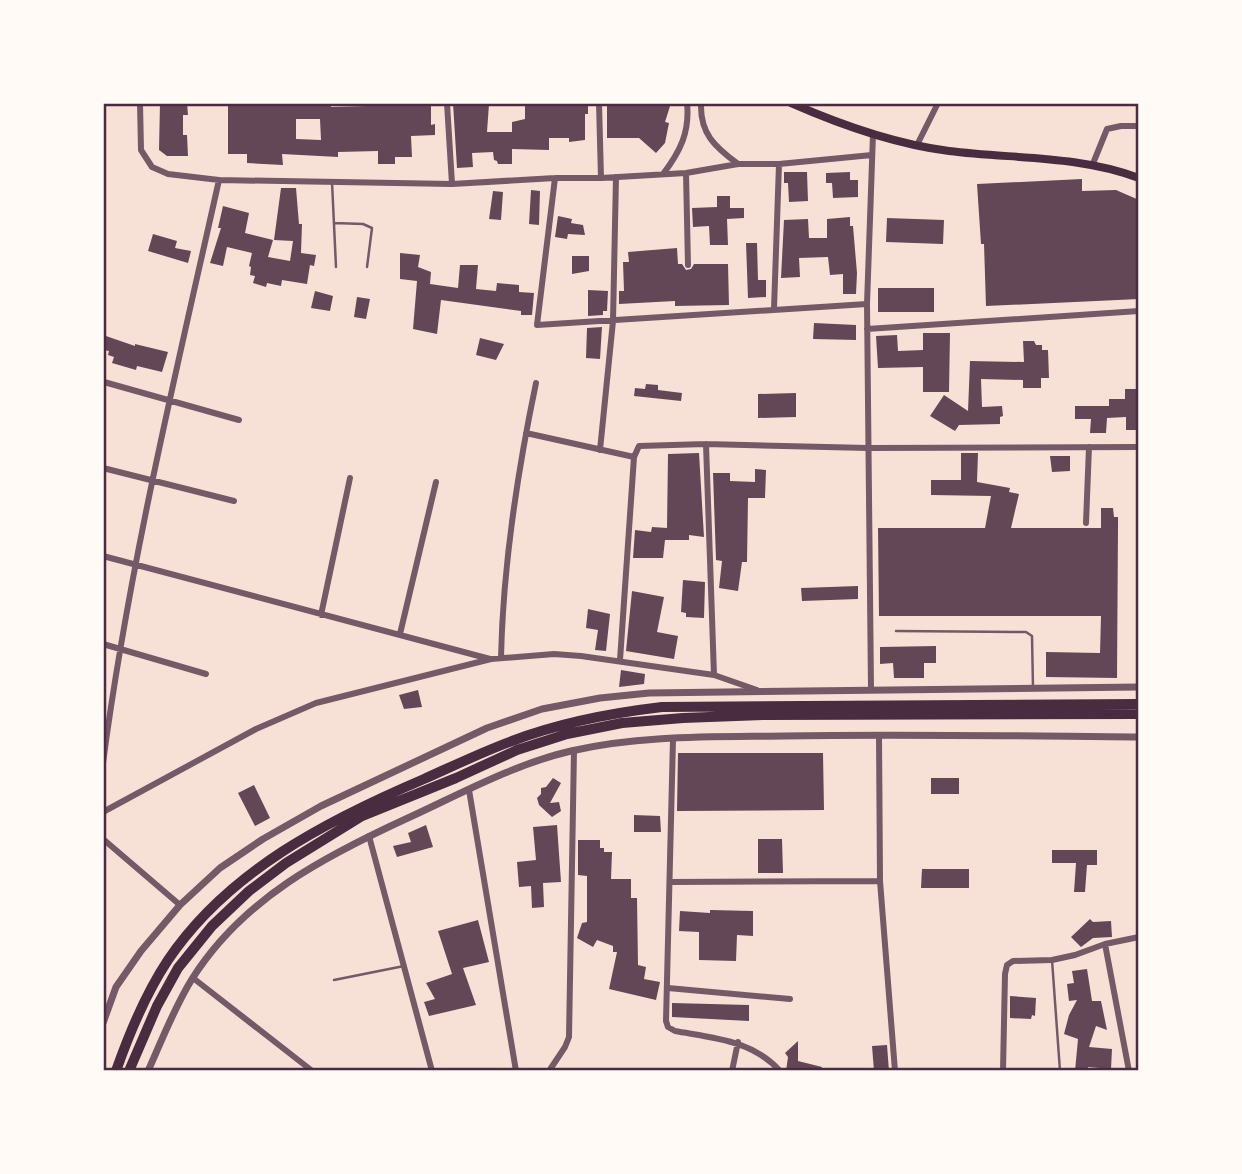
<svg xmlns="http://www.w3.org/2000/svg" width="1242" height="1174" font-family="Merriweather,serif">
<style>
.building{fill:#644757;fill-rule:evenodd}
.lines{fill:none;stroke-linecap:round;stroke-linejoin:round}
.service{stroke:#755966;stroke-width:2.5}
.minor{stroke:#755966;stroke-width:6}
.tertiary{stroke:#755966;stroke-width:7}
.secondary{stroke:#4a2c40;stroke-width:8}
.primary{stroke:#4a2c40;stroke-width:10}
.neatline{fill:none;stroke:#4a2c40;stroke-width:2.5}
</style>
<rect width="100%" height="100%" fill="#f7e1d7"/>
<!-- building -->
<path class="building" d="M160 103H187L188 115H183V135H187L188 156H167L159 150Z
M228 103H331V107L367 106V103H431V125L435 124V135L411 136 412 157H395V164H378V151L338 152V157L282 154 283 165 247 163V154H228ZM296 119H320L321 140 296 139Z
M453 103 489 104 487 132H512V122L525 119V103H588V114H585V140L569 142V138H549V150L512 149V164H498L497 161 494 160 493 152 472 153 473 167 457 168Z
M607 103H671L665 122 669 123 665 143 656 153 639 138H607Z
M784 172H807L808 201 789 202 788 183H784Z
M850 172V180H858V197L833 198 832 183H826V173Z
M1082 179V191L1116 190 1139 200V299L986 306 984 244H981L977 184Z
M281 188H296L299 224H302L301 253 316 255 314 266 310 265 307 284 282 280 281 286 267 283 266 287 253 283 255 276 250 275 251 267 249 266 252 253 227 247 223 266 210 263 221 228H218L223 206 249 213 245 233 273 240 268 257 290 261 293 241 274 240Z
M531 190 540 191 539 225 529 224Z
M493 191 503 192 501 220 489 219Z
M717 196H730V208H744V218L727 219 728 245H710L709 226 693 227 692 208 717 207Z
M558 216 572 219 571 223 583 225 585 235 568 234 567 239 555 237Z
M850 217V226H853L857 273 856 294H843V274L830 275 828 257 799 258 800 277 781 278 784 220 808 219 809 238H827V219Z
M887 218 944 220 943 244 886 242Z
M153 234 177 241 175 248 191 251 188 263 148 251Z
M746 243H757L758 280H766V297L748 298Z
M677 248 678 264H682L686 270 691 269 694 264H728L729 305 675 306V301L619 304V291H624L623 262H629L628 252Z
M400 253 420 255 418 267 431 272 430 284 458 288 460 265H478L476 289 496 291 497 283 519 285V292L534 293 532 315H521V311L441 300 437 334 413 329 417 281 400 279Z
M572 256H589V271L572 274Z
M878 288H934V312H878Z
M588 290 608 291 607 311H603V315L588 316Z
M315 291 333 296 330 311 311 308Z
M357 297 370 299 366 319 354 317Z
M814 323 856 325V340L813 339Z
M602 327 600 359 586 358 587 328Z
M923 333H950L949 392H923V367L878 368 876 336 897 335 898 351 923 350Z
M103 335 135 346V344L168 352 162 372 137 366 136 370 112 363 114 357 108 355 109 351 103 350Z
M480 338 504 344 496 360 476 355Z
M1023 341H1034L1036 345H1042V350H1048L1049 378H1041V388H1023V380L981 379 982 407 1002 406 1003 416 1000 417V424L959 425 955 431 930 416 944 395 968 411 970 361 1024 362Z
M646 384 658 385V390L682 393 681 401 634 396 635 388 645 389Z
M1125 389H1139V430H1126V417L1107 418 1106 433H1090L1091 419H1075V406H1109V399H1125Z
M796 393V417L758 418V394Z
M699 453 704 537 689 535V540H665L663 558H633L635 530 651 532 652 527 667 528 668 454Z
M961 453H978L977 482 1010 488 1009 492 1019 494 1011 528H1101V508H1113L1114 517H1118V528L1117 678 1046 677V652L1100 653 1101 616H879L878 528H985L991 496 931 495V480H961Z
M1050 456H1070V471L1052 472Z
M755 469 766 470 765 498H748L747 562H742L738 591 719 588 722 561 716 560 713 473H730V481L755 482Z
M683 580 705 582 704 618 686 617V613L681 612Z
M858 586V599L802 601 801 588Z
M632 591 664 597 657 632 678 636 674 659 626 651Z
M588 609 610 614 606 651 595 650 598 630 586 628Z
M936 646V663H924V678H894L893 663 880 664V647Z
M621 670 645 674 644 684 619 687Z
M418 690 422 707 404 709 399 695Z
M678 753H823L824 810 677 811Z
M553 778 561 783 550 803 559 802 561 811 552 817 539 805 537 798 541 794V788L546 787Z
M931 778H959V794H931Z
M254 785 270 818 255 826 238 793Z
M634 815 660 816 661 832H634Z
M426 825 433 847 397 857 393 846 411 842 408 833Z
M557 825 561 882 543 883 544 907 532 908 531 886 519 887 517 862 536 860 533 827Z
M758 839H782L783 873H758Z
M578 840H600V848H604V852H612L611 879H631V898H637L638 965 646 967 644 979 660 982 656 1000 609 989 617 952H613V946L597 940 593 947 577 938 582 923 587 922V876L578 875Z
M1052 850H1097V865H1087L1085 892H1074L1076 863H1052Z
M922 869H969V888H921Z
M710 910 753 911V936L737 935 736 961 699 960V932L679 931 680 911 710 913Z
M1090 919 1093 922 1111 921 1112 937 1093 938 1081 947 1071 937Z
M478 920 489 962 463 968 476 1005 429 1016 424 1002 435 999 426 983 452 974 438 931Z
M1087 969 1092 1001H1101L1107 1030 1096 1026 1089 1047 1112 1049 1111 1069 1088 1067 1087 1071H1075L1078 1039 1064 1034 1069 1015 1077 1000 1069 1001 1067 984 1074 983 1072 971Z
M1010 996 1036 998 1035 1016 1032 1015 1031 1019 1010 1018Z
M672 1003 749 1005V1021L672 1017Z
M798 1041V1061L822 1067 821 1071H786L788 1057 785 1053Z
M887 1045 889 1071H874L872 1046Z"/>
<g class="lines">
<!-- service -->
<path class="service" d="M332 182 336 267
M334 223 363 224 372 228 367 267
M896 631 1026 632 1032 636 1033 688
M1052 960 1060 1071
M334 980 404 966"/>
<!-- minor -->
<path class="minor" d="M140 103 141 150 152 167 168 174 219 180 452 184 555 178H601L686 173 738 164H779L872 155
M447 103 452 184
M599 103 601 178
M701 103C700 134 715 147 738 164
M917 145 938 103
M1092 166 1107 129 1121 126H1139
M686 173 688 265
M663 174C680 152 690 132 687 103
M555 178 537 325 867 304
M774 309 779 164
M867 329 1139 311
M104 382 239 420
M526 433 634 457
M706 444 714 675
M600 450 613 321 616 177
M103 468 234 501
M1086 523 1089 447
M103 556 490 659
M321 615 350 478
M400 634 436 482
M103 644 206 674
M501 658C503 565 517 474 536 383
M620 660 634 457 639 446 706 444 868 448 1139 447
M871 689 867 304 873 134
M879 735 880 881 895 1071
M673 739 666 1021 668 1027 675 1031C714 1038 752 1040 780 1071
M103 763C129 566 176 373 219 180
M469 790 516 1071
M103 812 256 729 316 703 491 659 554 654 581 656 714 675 757 690
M369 836 432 1071
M103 839 180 905
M670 882 880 881
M1105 944 1129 1071
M193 978 311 1070
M668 988 790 999
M549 1071 565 1047 569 1037 574 750
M732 1071 738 1042
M1003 1071 1005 974 1007 965 1013 961 1052 960 1075 955 1105 944 1139 937"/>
<!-- tertiary -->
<path class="tertiary" d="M103 1023 116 987 141 951 180 905 220 868 263 839 321 806 487 728 542 709 600 698 649 693 1139 687
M148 1071C162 1040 174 1008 192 979 243 898 325 856 410 817 462 793 515 764 571 751 639 735 714 737 784 736 902 734 1020 736 1139 737"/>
<!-- secondary -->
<path class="secondary" d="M791 103C841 125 894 144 949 151 1012 159 1078 155 1139 178"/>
<!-- primary -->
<path class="primary" d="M116 1071C129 1034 146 993 168 960 228 871 328 820 424 779 453 766 482 752 512 741 559 723 611 713 662 707L1139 704
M129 1071 157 1006 178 968 212 926 249 891 286 863 362 816 456 778 517 750 567 734 622 723 683 718 763 715 1139 714"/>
</g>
<!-- border -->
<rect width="1242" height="1174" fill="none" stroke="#fffaf5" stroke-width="210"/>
<rect x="105" y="105" width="1032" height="964" class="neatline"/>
</svg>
